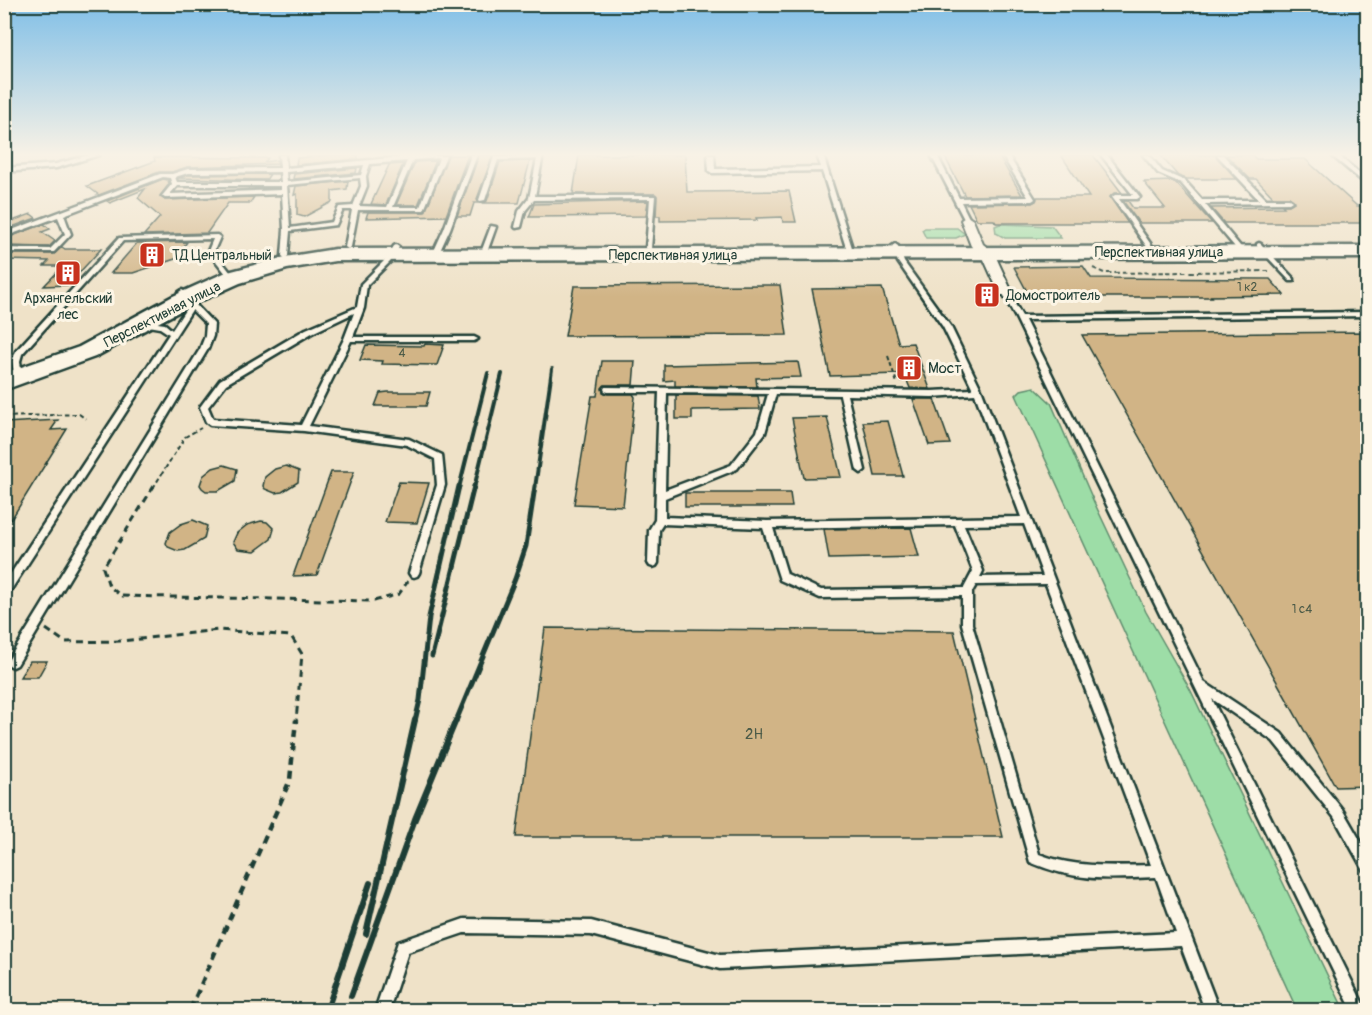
<svg xmlns="http://www.w3.org/2000/svg" width="1372" height="1015" font-family="Pangolin,sans-serif">
<style>
.green{fill:#9ddda7;stroke:#5e8d6e;stroke-width:1.5}
.building{fill:#d1b486;stroke:#1f3d34;stroke-width:1.5}
.lines{fill:none;stroke-linecap:round;stroke-linejoin:round}
.service-casing{stroke:#1f3d34;stroke-width:5}
.minor-casing{stroke:#1f3d34;stroke-width:4}
.primary-casing{stroke:#1f3d34;stroke-width:5}
.path-far2{stroke:#1f3d34;stroke-width:2;stroke-dasharray:4.5 3;stroke-linecap:butt}
.path-far1{stroke:#1f3d34;stroke-width:3;stroke-dasharray:7 5;stroke-linecap:butt}
.path{stroke:#1f3d34;stroke-width:4.5;stroke-dasharray:8 6;stroke-linecap:butt}
.service{fill:#fcf5e5;fill-rule:evenodd}
.minor{fill:#fcf5e5;fill-rule:evenodd}
.primary{fill:#fcf5e5;fill-rule:evenodd}
.rail-far2{stroke:#1f3d34;stroke-width:4}
.rail-far1{stroke:#1f3d34;stroke-width:5}
.rail{stroke:#1f3d34;stroke-width:6}
.labels{text-anchor:middle;stroke-width:6;stroke-linejoin:round;paint-order:stroke}
.number-label{font-size:12px;fill:#4c5b48}
.far-street-label{font-size:14px;fill:#1f3d34;stroke:#fcf5e5}
.far-poi-label{font-size:14px;fill:#1f3d34;stroke:#fcf5e5;text-anchor:start}
.poi-label{font-size:15px;fill:#1f3d34;stroke:#fcf5e5;text-anchor:start}
.near-number-label{font-size:15px;fill:#4c5b48}
</style>
<rect width="100%" height="100%" fill="#efe2c8"/>
<filter id="ink" filterUnits="userSpaceOnUse"><feTurbulence type="fractalNoise" baseFrequency=".0167" numOctaves="2"/><feDisplacementMap in="SourceGraphic" scale="12" xChannelSelector="R" yChannelSelector="G"/><feConvolveMatrix kernelMatrix="1 2 1 2 8 2 1 2 1" color-interpolation-filters="sRGB"/></filter>
<g filter="url(#ink)">
<!-- green -->
<path class="green" d="M1000 224 1052 226 1061 238H1005L996 233 995 226Z
M925 228H957L965 234 956 238H926L922 230Z
M1034 387 1051 403 1094 502 1146 612 1191 691 1344 1010H1297L1016 395 1021 390Z"/>
<!-- building -->
<path class="building" d="M328 155H358V159L296 165 297 158Z
M448 155H468L446 216 366 218 368 212H425Z
M479 155H493L477 199 479 203H474L470 216H457Z
M579 155H685L687 192 789 191 796 222H783L782 217 756 218 757 220 660 221V216H656L657 196 655 194H573Z
M944 155H998L1022 195 965 196Z
M1061 155H1093L1122 193H1114L1110 197 1128 223H996L994 220H977L969 204 1032 203 1036 201 1037 197H1089Z
M1160 155H1215L1237 179H1187L1178 176Z
M1226 155H1252L1256 159H1305L1357 206H1368V223H1224L1211 208 1284 207 1282 205H1289L1294 202 1289 197H1273L1256 179H1250Z
M154 157 268 158 265 162 277 160V164L187 167 172 172H159L99 195 87 186 155 161Z
M436 161 418 205H396L415 162Z
M530 161 519 203H483L487 201 500 162Z
M403 164 386 205 371 204 389 165Z
M357 168 356 173 293 179 294 174Z
M270 174 266 180 178 178 188 175Z
M163 179 168 180 169 184 160 196 165 200 254 197 250 203H228L207 233 144 235 160 217 138 198 145 189 110 203 107 201Z
M348 181 347 189 332 191V202L304 217 297 215V194L294 195 296 186Z
M1172 181 1176 183 1212 223H1139L1123 201H1128L1133 208H1165L1144 182Z
M648 201 646 216 529 217 534 204Z
M31 214 36 218 4 230V224Z
M44 224 50 229 42 232 55 241 49 247 4 246V239Z
M187 242 175 259 133 273H111L137 243Z
M62 247 65 249H101L68 285 44 286 63 266H44L49 261 4 260V254H54Z
M1083 266 1091 278 1270 279 1284 295 1211 296 1212 297H1030L1014 267Z
M780 285 787 335 565 336 574 286Z
M882 288 899 344 913 343 930 389 910 388 907 381H901L899 374 830 376 812 289Z
M1368 332V786L1336 787 1082 335Z
M425 344 444 345 437 365 382 364 383 361 360 360 366 345 424 346Z
M602 361H635L633 385H605L602 388 603 392 607 394H633L635 397 623 506 574 504 592 396H597Z
M798 362 801 377 756 378 757 387 675 386V380L664 381V365Z
M388 392H430L426 406H375L380 393Z
M676 395 758 396 760 409 692 410V419H676Z
M913 399H934L950 444 929 445Z
M827 417 841 477 804 478 792 418Z
M58 420 51 430 67 429 4 531V423Z
M888 421 903 476H875L863 422Z
M224 465 237 469 235 481 218 491H206L202 488 200 485 203 476 213 468Z
M286 466 299 471 298 482 282 492 275 493 265 489 263 486 265 477 275 469Z
M331 472H354L317 575 293 576Z
M399 482 429 483 417 523 385 522Z
M685 493H790L792 507H685Z
M193 520 207 526 204 539 185 550 178 551 168 547 166 543 170 532 181 524Z
M261 521 267 522 274 529 271 539 255 551 238 549 233 542 237 533 247 525Z
M911 528 919 557 829 559 824 529Z
M545 628 954 631 1003 837H516Z
M30 661H47L38 677H20Z"/>
<g class="lines">
<defs>
<path id="service" d="M89 155H99L56 168 4 172V168L56 164Z
M279 155H285L286 168 411 156H446L424 210H358L351 247 348 249 345 247 352 210H343L336 225 290 231 288 256 285 258 282 256 284 230 282 194 165 198 162 196 172 184 170 178 163 177 64 215 71 234 54 252H4V248L50 249 65 234 58 217 7 236 4 237V233L160 174H172L188 169 280 168ZM439 158 420 207H393L413 160ZM407 161 387 207 359 206 367 186 366 176 370 164ZM364 165 361 175 287 182 286 172ZM280 172 281 182H177L175 177 188 173ZM360 178 361 186 353 206 339 207 332 222 290 228 287 185ZM177 186H281V190L170 194Z
M471 155H477L450 229 438 255 433 256 432 255 444 229Z
M543 155 535 196H655L651 249 646 248 650 199 534 200 525 211 521 227 516 228 515 227 519 211 529 198 537 159 498 160 485 200 480 201 479 200 494 157Z
M708 155H714L715 169 821 167 817 155H823L854 254 851 256 848 254 822 171 712 173 709 171Z
M931 155H937L959 198 1028 197 1002 155H1008L1035 199 1032 201 961 202 970 220 965 221Z
M1101 155H1107L1140 197 1137 199H1119L1157 253 1156 254H1152L1112 197 1115 195H1133Z
M1143 155H1149L1162 171 1185 181 1202 200H1259L1217 155H1223L1266 199H1289L1292 201 1289 203 1205 204 1245 252 1240 253 1181 183 1158 173Z
M1331 155H1338L1368 181V186Z
M491 226 496 227 486 255 481 256 480 255Z
M217 235 220 237 214 251 234 277V279H230L208 251 213 239 123 241 22 354 20 361 22 378 18 381 15 380 12 361 16 351 119 238Z
M1259 243 1261 244 1294 279V281H1290L1257 246V244Z
M895 244 898 246 904 262 951 327 982 391 1219 1010H1205L1181 946 720 969 591 935 464 933 408 952 389 1010H375L398 942 464 919 591 921 720 955 1176 933 1156 877C1107 879 1076 882 1030 862L962 624V596L820 598 780 580 763 528 663 524 659 530 658 563 656 566 653 567 650 566 648 563 649 530 655 520 659 392H608L605 391 604 389 605 387 932 391 973 389 943 327 898 262 892 246ZM667 393 768 394 757 432 731 465 665 490ZM776 394 840 395 857 470 861 473 865 470 847 395 932 397 975 394 1021 517 767 521 665 517V498L737 469 765 433ZM1024 524 1043 576 980 577 983 571 964 525ZM955 525 973 571 964 588 821 590 787 574 773 528ZM1046 584 1151 865C1113 866 1075 868 1039 854L972 624V592L976 585Z
M396 245 399 247 391 261 367 285 364 308 353 337H474L478 339 474 341H351L309 426 409 439 442 455 445 485 419 573 417 576 414 577 411 576 409 573 437 485 435 459 407 445 304 431 210 425 206 422 200 407 220 380 306 329 357 307 361 284 386 259 394 246ZM354 313 344 339 301 425 213 419 208 407 226 384 312 333Z
M182 290 197 299 198 300 196 305 214 324 213 336 208 349 17 665 13 667 9 665 8 662 9 659 200 349 205 336 206 324 192 310 7 596 4 597V584L169 334 160 328 143 325 139 323 143 321 165 324 172 330 191 301 180 293 179 292Z
M1005 290 1008 292 1022 316 1368 312V316L1025 320 1204 682 1281 733 1342 809 1368 854V873L1364 871 1334 817 1273 741 1212 699 1366 1010H1352L1016 318 1002 292Z"/>
<path id="minor" d="M967 216 973 220 983 244 994 253 1012 292 1010 295H1000L982 255 971 246 961 220Z"/>
<path id="primary" d="M1368 246V258L335 261 287 269 240 283 189 306 95 357 4 390V373L79 347 173 296 224 273 285 257 335 249Z"/>
</defs>
<!-- service casing -->
<use href="#service" class="service-casing"/>
<!-- minor casing -->
<use href="#minor" class="minor-casing"/>
<!-- primary casing -->
<use href="#primary" class="primary-casing"/>
<!-- path-far2 -->
<path class="path-far2" d="M1093 268 1104 273 1271 271
M888 356 897 383
M4 417 79 414 86 419
M153 488 185 437 201 428"/>
<!-- path-far1 -->
<path class="path-far1" d="M154 486 103 568 109 586 121 596 374 601 399 594 408 581
M46 629 65 642 122 641 218 630 291 636 302 654 296 721"/>
<!-- path -->
<path class="path" d="M190 1010 290 780 296 720"/>
<!-- service -->
<use href="#service" class="service"/>
<!-- minor -->
<use href="#minor" class="minor"/>
<!-- primary -->
<use href="#primary" class="primary"/>
<!-- rail-far2 -->
<path class="rail-far2" d="M459 488 488 373
M474 488 502 374
M535 488 552 369"/>
<!-- rail-far1 -->
<path class="rail-far1" d="M4 542 6 539
M432 656 474 486
M415 721 420 700 429 617 459 486
M456 721 515 579 526 546 535 486"/>
<!-- rail -->
<path class="rail" d="M366 934 415 720
M351 996 415 819 456 720
M327 1010 370 883"/>
</g>
</g>
<!-- sky -->
<linearGradient id="sky" x2="0" y2="1"><stop stop-color="#80bfe7"/><stop offset="0.52" stop-color="#f8f2e6"/><stop offset="1" stop-color="#f8f2e6" stop-opacity="0"/></linearGradient>
<rect width="1372" height="297" fill="url(#sky)"/>
<!-- icons -->
<defs>
<symbol id="building-square" viewBox="-11 -11 22 22"><rect x="-9" y="-9" width="18" height="18" rx="4" fill="#c8321e" stroke="#fcf5e5"/><path d="M-4-6H4V6H1V3H-1V6H-4ZM-2.5-4.3h1.7v1.8h-1.7ZM.8-4.3h1.7v1.8H.8ZM-2.5-1h1.7V.8h-1.7ZM.8-1h1.7V.8H.8Z" fill="#fff"/></symbol>
</defs>
<g fill-rule="evenodd">
<use href="#building-square" x="137" y="240" width="30" height="30"/>
<use href="#building-square" x="53" y="258" width="30" height="30"/>
<use href="#building-square" x="972" y="280" width="30" height="30"/>
<use href="#building-square" x="894" y="353" width="30" height="30"/>
</g>
<g class="labels">
<!-- number labels -->
<g class="number-label">
<text x="1247" y="291">1 к2</text>
<text x="402" y="357">4</text>
<text x="1302" y="613">1 с4</text>
</g>
<!-- far-street labels -->
<g class="far-street-label">
<text x="1159" y="257">Перспективная улица</text>
<text x="673" y="260">Перспективная улица</text>
<text transform="translate(162 314) rotate(-27)" y="5">Перспективная улица</text>
</g>
<!-- far-poi labels -->
<g class="far-poi-label">
<text x="172" y="260">ТД Центральный</text>
<text x="1006" y="300">Домостроитель</text>
<text x="68" y="303" text-anchor="middle">Архангельский<tspan x="68" dy="16">лес</tspan></text>
</g>
<!-- poi labels -->
<g class="poi-label">
<text x="928" y="373">Мост</text>
</g>
<!-- near-number labels -->
<g class="near-number-label">
<text x="754" y="739">2Н</text>
</g>
</g>
<!-- margin -->
<rect width="1372" height="1015" fill="none" stroke="#fcf5e5" stroke-width="24"/>
<rect x="12" y="12" width="1348" height="991" fill="none" stroke="#1f3d34" stroke-width="2" filter="url(#ink)"/>
</svg>
